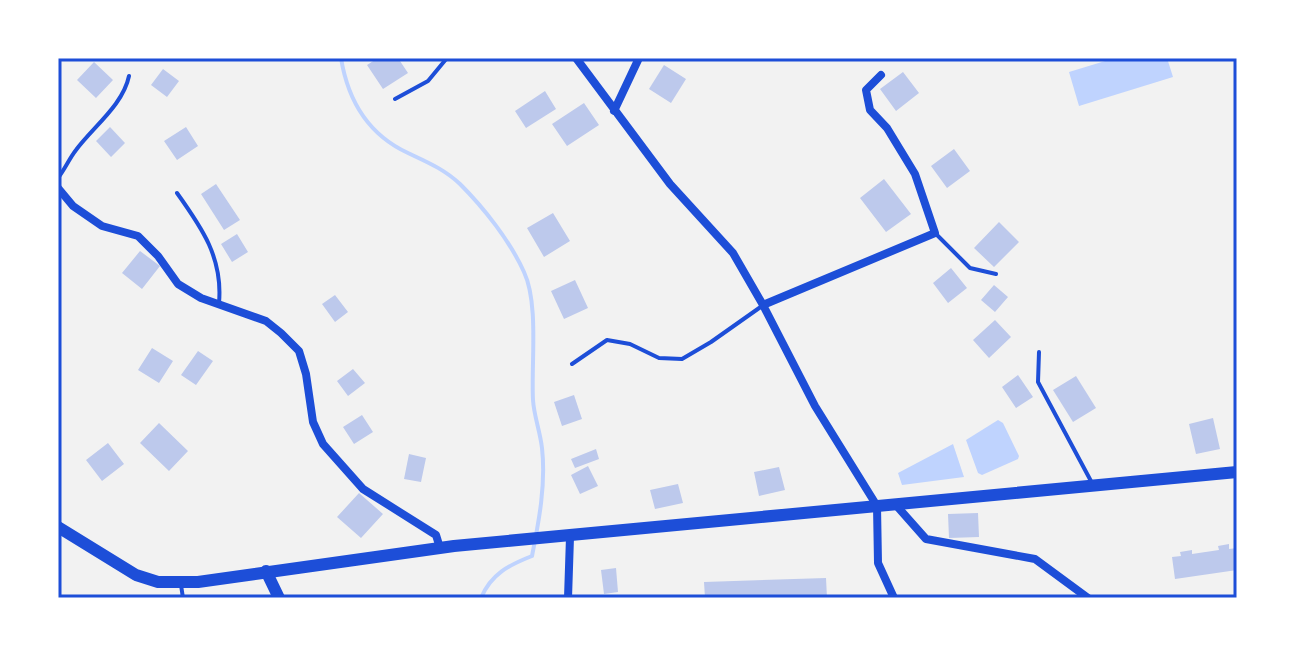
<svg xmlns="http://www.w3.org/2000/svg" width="1295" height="656" font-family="'IBM Plex Serif',serif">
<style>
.water{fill:#bfd3fe}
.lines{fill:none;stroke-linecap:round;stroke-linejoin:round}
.stream{stroke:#bfd3fe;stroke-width:4}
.building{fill:#bdc9ec}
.service{stroke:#1d4ed8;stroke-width:4}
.minor{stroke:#1d4ed8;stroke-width:8}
.secondary{stroke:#1d4ed8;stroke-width:12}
.neatline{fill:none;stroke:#1d4ed8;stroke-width:3}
</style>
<rect width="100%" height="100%" fill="#f2f2f2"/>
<!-- water -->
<path class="water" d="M1115 58H1167L1173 77 1079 106 1069 72Z
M998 420 1003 423 1019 456 1018 459 982 475 978 473 966 440Z
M953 444 964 477 902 485 898 473Z"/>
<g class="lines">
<!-- stream -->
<path class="stream" d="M341 58C348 101 369 135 408 153 427 162 444 169 460 184 484 208 510 241 524 272 539 304 531 364 533 400 534 416 540 431 542 448 546 484 539 521 532 556 509 565 491 574 481 598"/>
</g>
<!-- building -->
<path class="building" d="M378 58H398L408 73 383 89 367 65Z
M94 62 113 80 96 98 77 80Z
M664 65 686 79 671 103 649 89Z
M163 69 179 81 167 97 151 85Z
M903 72 919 93 896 111 880 89Z
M545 91 556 109 526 128 515 111Z
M584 103 599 125 567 146 552 124Z
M110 127 125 143 111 157 96 141Z
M186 127 198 146 177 160 164 141Z
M954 149 970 171 947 188 931 166Z
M884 179 911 214 886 232 860 198Z
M216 184 240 220 224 230 201 194Z
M553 213 570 241 544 257 527 228Z
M999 222 1019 242 994 267 974 248Z
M237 234 248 252 232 262 221 244Z
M140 251 160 266 142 289 122 273Z
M951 268 967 288 948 303 933 283Z
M575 280 588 308 564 319 551 291Z
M994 285 1008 297 995 312 981 300Z
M335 295 348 312 335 322 322 304Z
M995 320 1011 337 989 358 973 340Z
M152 348 173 361 159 383 138 370Z
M198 351 213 361 196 385 181 375Z
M353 369 365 383 348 396 337 381Z
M1018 375 1033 397 1016 408 1002 387Z
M1076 376 1096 408 1073 422 1053 390Z
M574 395 582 419 562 426 554 402Z
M362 415 373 432 354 444 343 427Z
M1213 418 1220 449 1196 454 1189 424Z
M159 423 188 451 169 471 140 443Z
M108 443 124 464 102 481 86 460Z
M596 449 599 459 575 468 571 459Z
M409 454 426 458 421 482 404 479Z
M588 466 598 486 580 494 571 475Z
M779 467 785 490 759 496 754 472Z
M678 484 683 503 655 509 650 490Z
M359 493 383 514 361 538 337 517Z
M978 513 979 537 949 538 948 514Z
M1229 544V549L1237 548V570L1175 579 1172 557 1181 556 1180 552 1192 550V554L1219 550 1218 546Z
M616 568 618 592 604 594 601 570Z
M826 578 827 598H705L704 582Z"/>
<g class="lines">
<!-- service -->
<path class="service" d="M395 99 428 81 447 58
M58 178C65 169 69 159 76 150 93 127 123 105 129 76
M177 193C202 228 223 258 219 303
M935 233 970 268 996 274
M1039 352 1038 382 1092 483
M572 364 607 340 630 344 659 358 682 359 711 342 762 306
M181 585 183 598"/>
<!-- minor -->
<path class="minor" d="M576 58 670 184 733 253 763 305 815 406 877 506 878 563 894 598
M614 111 639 58
M58 188 73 206 102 226 138 236 158 256 178 284 201 298 266 321 281 333 299 351 306 374 313 422 323 444 363 489 436 535 440 548
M763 305 935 233 915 174 887 128 870 110 866 90 881 75
M895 504 926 539 1035 559 1088 598
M568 598 570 537"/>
<!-- secondary -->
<path class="secondary" d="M58 527 136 575 158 582H198L454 546 1237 472
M266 571 279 598"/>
</g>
<!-- border -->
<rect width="1295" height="656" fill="none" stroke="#ffffff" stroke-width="120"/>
<rect x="60" y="60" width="1175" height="536" class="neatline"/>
</svg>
